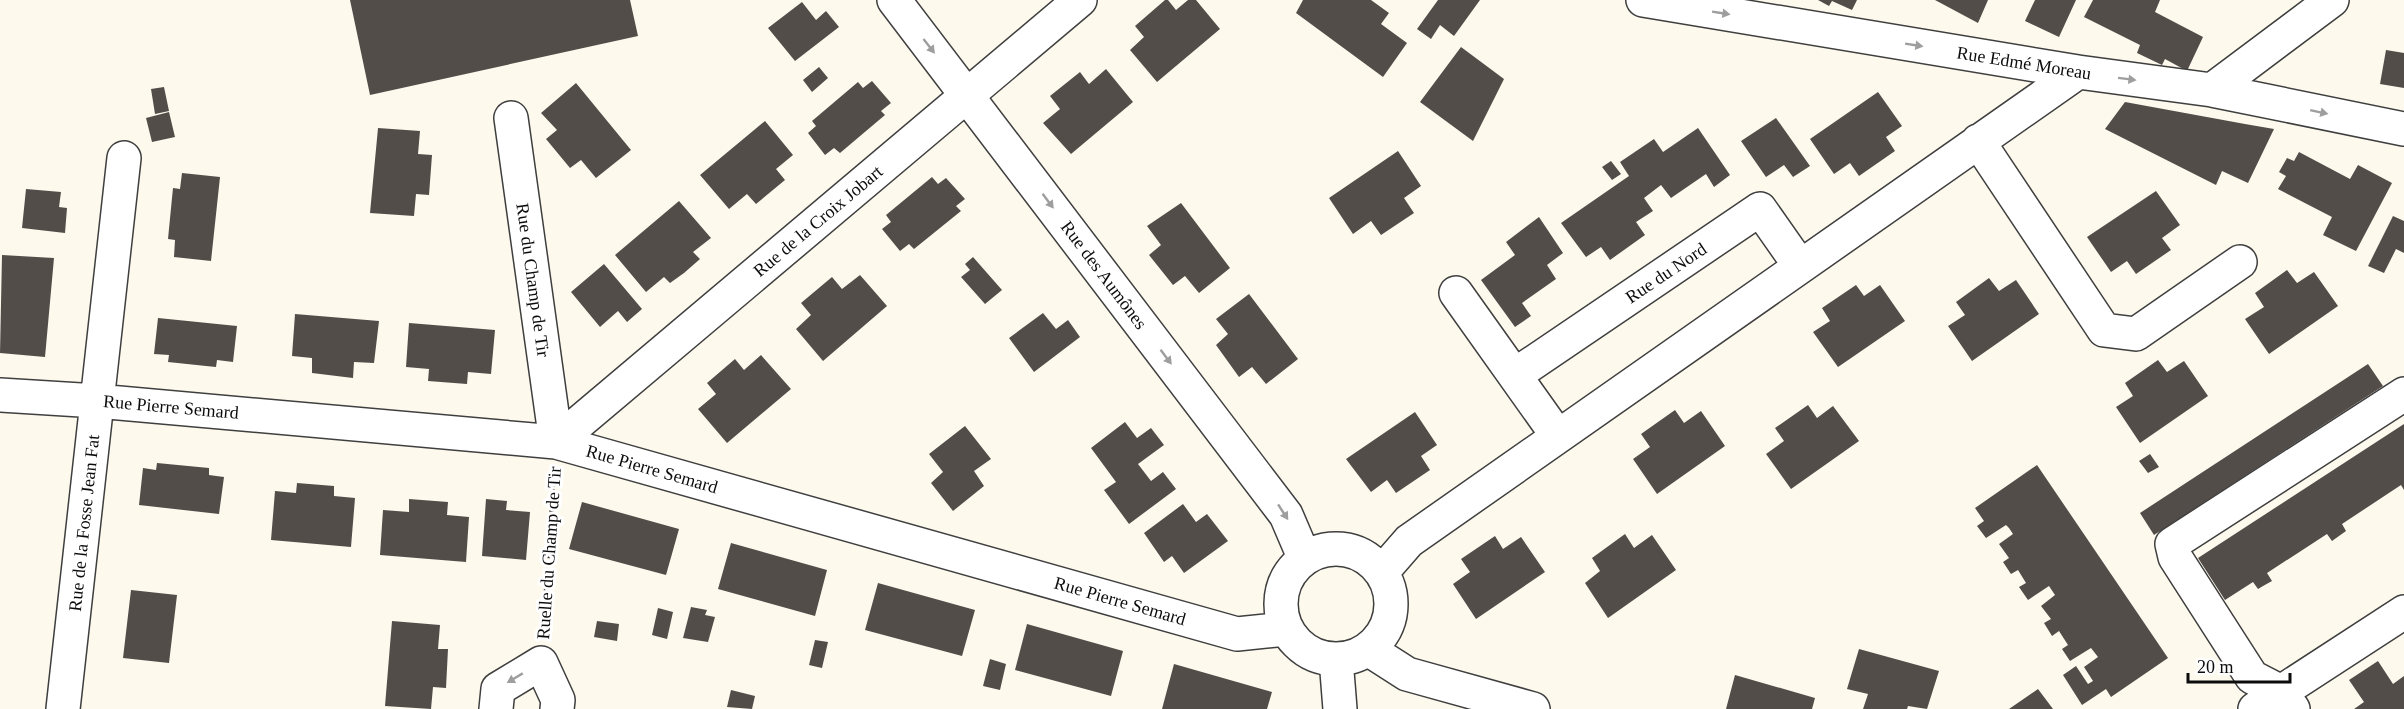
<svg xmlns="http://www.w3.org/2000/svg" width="2404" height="709" font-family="'Times New Roman',serif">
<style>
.building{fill:#534d4a}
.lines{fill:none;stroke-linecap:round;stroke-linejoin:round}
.minor-casing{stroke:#3f3f3f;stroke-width:36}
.path{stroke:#2e2e2e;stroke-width:4;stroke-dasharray:6 3;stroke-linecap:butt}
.minor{stroke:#fff;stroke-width:33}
.oneway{fill:#9e9e9e}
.labels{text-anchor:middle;stroke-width:6;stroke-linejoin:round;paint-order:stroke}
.street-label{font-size:18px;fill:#0c0c0c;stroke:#fff}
</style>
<rect width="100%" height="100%" fill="#fdf9ed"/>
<!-- building -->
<path class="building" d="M350 0H630L638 36 370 95Z
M1165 0H1168L1176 10 1188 0H1196L1220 29 1157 82 1130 50 1144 37 1135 26Z
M1303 0H1371L1389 13 1381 24 1407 43 1383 77 1296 13Z
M1438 0H1480L1454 36 1440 25 1431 39 1417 29Z
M1818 0H1857L1852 10 1832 1 1829 6Z
M1935 0H1988L1978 23Z
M2035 0H2076L2059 37 2025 21Z
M2093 0H2160L2155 12 2203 37 2187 71 2165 59 2162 65 2137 53 2140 45 2084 17Z
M802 2 816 20 826 11 839 27 795 61 768 28Z
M1461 47 1504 79 1473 141 1420 102Z
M2386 50 2404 53V88L2380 84Z
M819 67 828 78 812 92 803 80Z
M1106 69 1133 102 1071 154 1043 123 1060 109 1050 96 1080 72 1089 84Z
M872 81 891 103 881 111 885 115 840 153 834 148 825 155 808 133 816 126 812 121 858 82 863 88Z
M576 83 631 150 596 178 581 160 570 168 546 139 557 130 541 113Z
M164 87 169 111 155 114 151 89Z
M1878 92 1902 126 1886 137 1895 151 1859 176 1850 163 1834 174 1810 139Z
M2125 102 2245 124 2274 129 2248 183 2222 171 2216 185 2105 129Z
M169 112 175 137 152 142 146 118Z
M1776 118 1810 166 1793 177 1784 165 1766 177 1741 141Z
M765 121 793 155 776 169 785 180 756 204 747 194 729 209 700 175Z
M378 128 420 131 418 154 432 155 429 195 416 194 414 216 370 213Z
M1698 128 1730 175 1714 187 1706 174 1671 198 1661 185 1644 198 1653 211 1636 222 1645 235 1610 260 1601 247 1586 257 1561 223 1629 176 1620 162 1654 139 1663 152Z
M1398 151 1421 186 1404 198 1414 213 1381 235 1371 221 1353 234 1329 198Z
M2299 152 2350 179 2358 165 2392 183 2356 251 2323 235 2332 217 2278 189 2286 176 2279 172 2287 158 2294 161Z
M1611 161 1621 174 1612 180 1602 167Z
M182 173 220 177 211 261 174 257 175 240 168 239 172 198 173 188 180 189Z
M932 177 938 184 946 178 965 199 956 206 961 211 914 249 909 244 900 251 882 229 891 222 886 215Z
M26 189 61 192 59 207 67 208 65 233 22 228Z
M2156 191 2180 225 2162 238 2171 250 2136 274 2127 261 2111 272 2087 237Z
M679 201 711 238 693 252 700 259 684 273 670 283 664 277 646 292 615 255Z
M1181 203 1230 268 1199 293 1185 276 1173 285 1149 255 1161 245 1147 226Z
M2393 216 2404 221V253L2396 249 2384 273 2368 266Z
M1539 217 1563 253 1547 265 1556 279 1522 303 1531 316 1515 327 1481 280 1515 255 1506 242Z
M2 255 54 258 45 357 0 353Z
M973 257 1002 290 985 304 961 277 970 270 965 264Z
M604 264 642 309 627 322 618 311 600 327 571 292Z
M2287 270 2297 283 2314 272 2338 306 2269 354 2245 319 2264 307 2255 293Z
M860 275 887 306 823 361 796 329 811 315 801 303 832 277 842 289Z
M1989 278 1999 291 2016 280 2039 314 1972 361 1948 326 1965 315 1956 302Z
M1856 285 1864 296 1880 285 1905 321 1838 367 1813 332 1830 321 1822 308Z
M1249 294 1298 359 1266 384 1252 367 1239 377 1216 345 1228 334 1216 319Z
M1043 313 1056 329 1068 320 1080 337 1034 372 1009 338Z
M295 314 379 321 374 363 354 362 353 378 312 373V358L292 356Z
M158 318 237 326 233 362 217 360 216 367 206 366 168 362 169 355 154 354Z
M409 323 495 330 491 374 468 372 467 384 428 381 429 369 406 367Z
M761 355 791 389 727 443 698 409 716 394 707 383 735 359 744 370Z
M2158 360 2167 372 2184 361 2208 396 2140 443 2116 407 2133 396 2125 383Z
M2368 364 2383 386 2154 535 2140 513Z
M1808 405 1817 418 1833 406 1859 441 1791 489 1766 454 1784 441 1775 428Z
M1675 410 1684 423 1701 411 1725 446 1657 494 1633 459 1650 447 1641 434Z
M1415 412 1437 445 1421 456 1430 470 1396 493 1387 480 1371 492 1346 459Z
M1125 422 1137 438 1151 428 1164 445 1138 464 1151 481 1163 472 1176 489 1129 524 1104 490 1116 482 1091 448Z
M2404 424V490L2401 485 2342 524 2346 531 2332 541 2327 534 2267 573 2272 581 2263 586 2258 589 2253 582 2225 600 2198 558Z
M965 426 991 459 974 471 984 486 953 511 931 483 943 472 929 454Z
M2150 454 2159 467 2148 473 2139 461Z
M157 463 209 468V475L224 477 219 514 139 505 143 468 156 470Z
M2037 465 2168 658 2111 697 2106 689 2082 705 2063 675 2076 666 2088 684 2093 681 2084 667 2098 657 2091 648 2070 661 2062 649 2068 645 2059 631 2052 636 2044 623 2051 619 2041 606 2055 595 2049 586 2028 600 2019 587 2026 583 2018 570 2011 574 2003 562 2009 558 1999 544 2013 534 2009 528 2006 525 1986 538 1977 526 1984 521 1975 508Z
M297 483 334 486V496L355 498 351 547 271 540 275 491 296 493Z
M409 499 448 502 447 515 469 517 466 562 380 555 383 510 409 512Z
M486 499 507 501 506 510 530 512 526 560 482 556Z
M582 502 679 529 666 575 569 549Z
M1183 504 1196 522 1207 514 1228 541 1184 573 1172 556 1164 562 1144 533Z
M1625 534 1634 548 1652 535 1676 570 1608 618 1585 583 1600 571 1592 558Z
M1495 536 1503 549 1521 537 1545 572 1476 619 1453 584 1470 572 1461 559Z
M731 543 827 570 815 616 718 589Z
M878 583 975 610 962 656 865 630Z
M131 590 177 595 169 663 123 658Z
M691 607 707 610 705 615 715 617 708 642 683 638Z
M658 608 673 612 667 639 652 635Z
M392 621 440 625 438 649H448L446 688 433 687 431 709 385 706Z
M597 621 619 624 617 641 594 637Z
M1027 624 1123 651 1111 696 1015 670Z
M815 640 828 642 822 668 809 665Z
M1859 649 1939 671 1927 709 1908 706 1907 709H1863L1868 694 1847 689Z
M990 659 1006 664 1000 690 983 686Z
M2378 661 2393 684 2404 676V709H2354L2364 702 2349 680Z
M1174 664 1272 692 1267 709H1162Z
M1735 675 1815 698 1812 709H1726Z
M2038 689 2053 709H2009Z
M731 690 755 696 752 709 727 707Z"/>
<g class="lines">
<defs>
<path id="minor" d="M894 0 1286 515 1304 557
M1643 0 2078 72 2212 90 2404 129
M2212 90 2332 0
M511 118 556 442
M1978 141 2104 330 2136 334 2240 262
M1456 293 1557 435
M1515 375 1760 209 1800 266
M0 395 97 401 556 442 1237 634 1286 629
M556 442 1080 0
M1281 604a55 55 0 1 1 110 0a55 55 0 1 1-110 0Z
M1382 572 1409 541 2078 72
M1368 649 1407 674 1533 709
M1336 659 1340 709
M63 709 124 158
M496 709 498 689 541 663 558 700 557 709
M2255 709 2404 612
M2293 709 2281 692 2252 677 2175 557 2172 544 2404 394"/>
</defs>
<!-- minor casing -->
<use href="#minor" class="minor-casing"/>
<!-- path -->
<path class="path" d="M543 630 554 476"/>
<!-- minor -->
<use href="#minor" class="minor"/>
</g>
<!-- one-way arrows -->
<defs><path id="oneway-solid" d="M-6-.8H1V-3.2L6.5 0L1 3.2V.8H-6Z" transform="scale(1.5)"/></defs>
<g class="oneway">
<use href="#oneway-solid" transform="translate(1721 13) rotate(9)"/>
<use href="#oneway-solid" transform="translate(1914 45) rotate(9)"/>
<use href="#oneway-solid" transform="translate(929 46) rotate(52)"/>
<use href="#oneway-solid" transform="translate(2127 79) rotate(7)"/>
<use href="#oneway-solid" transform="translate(2319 112) rotate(12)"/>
<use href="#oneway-solid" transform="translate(1048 201) rotate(53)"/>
<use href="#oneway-solid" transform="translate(1166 357) rotate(53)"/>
<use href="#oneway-solid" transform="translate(1283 512) rotate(57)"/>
<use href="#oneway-solid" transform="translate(515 678) rotate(149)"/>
</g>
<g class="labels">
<!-- street labels -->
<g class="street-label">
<text transform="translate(2024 63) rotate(9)" y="6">Rue Edmé Moreau</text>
<text transform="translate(818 221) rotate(-40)" y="6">Rue de la Croix Jobart</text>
<text transform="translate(1666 273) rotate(-34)" y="6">Rue du Nord</text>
<text transform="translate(1104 275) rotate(53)" y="6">Rue des Aumônes</text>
<text transform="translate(533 280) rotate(82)" y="6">Rue du Champ de Tir</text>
<text transform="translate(171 407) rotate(5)" y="6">Rue Pierre Semard</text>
<text transform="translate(652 469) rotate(16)" y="6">Rue Pierre Semard</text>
<text transform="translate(84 523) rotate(-84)" y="6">Rue de la Fosse Jean Fat</text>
<text transform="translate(549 553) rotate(-86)" y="6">Ruelle du Champ de Tir</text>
<text transform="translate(1120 601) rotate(16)" y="6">Rue Pierre Semard</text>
</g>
</g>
<!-- scale -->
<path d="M2188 673v9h102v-9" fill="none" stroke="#0c0c0c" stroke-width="3"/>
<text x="2197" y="673" font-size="18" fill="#0c0c0c" stroke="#ffffff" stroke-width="4.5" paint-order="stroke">20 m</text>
</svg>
